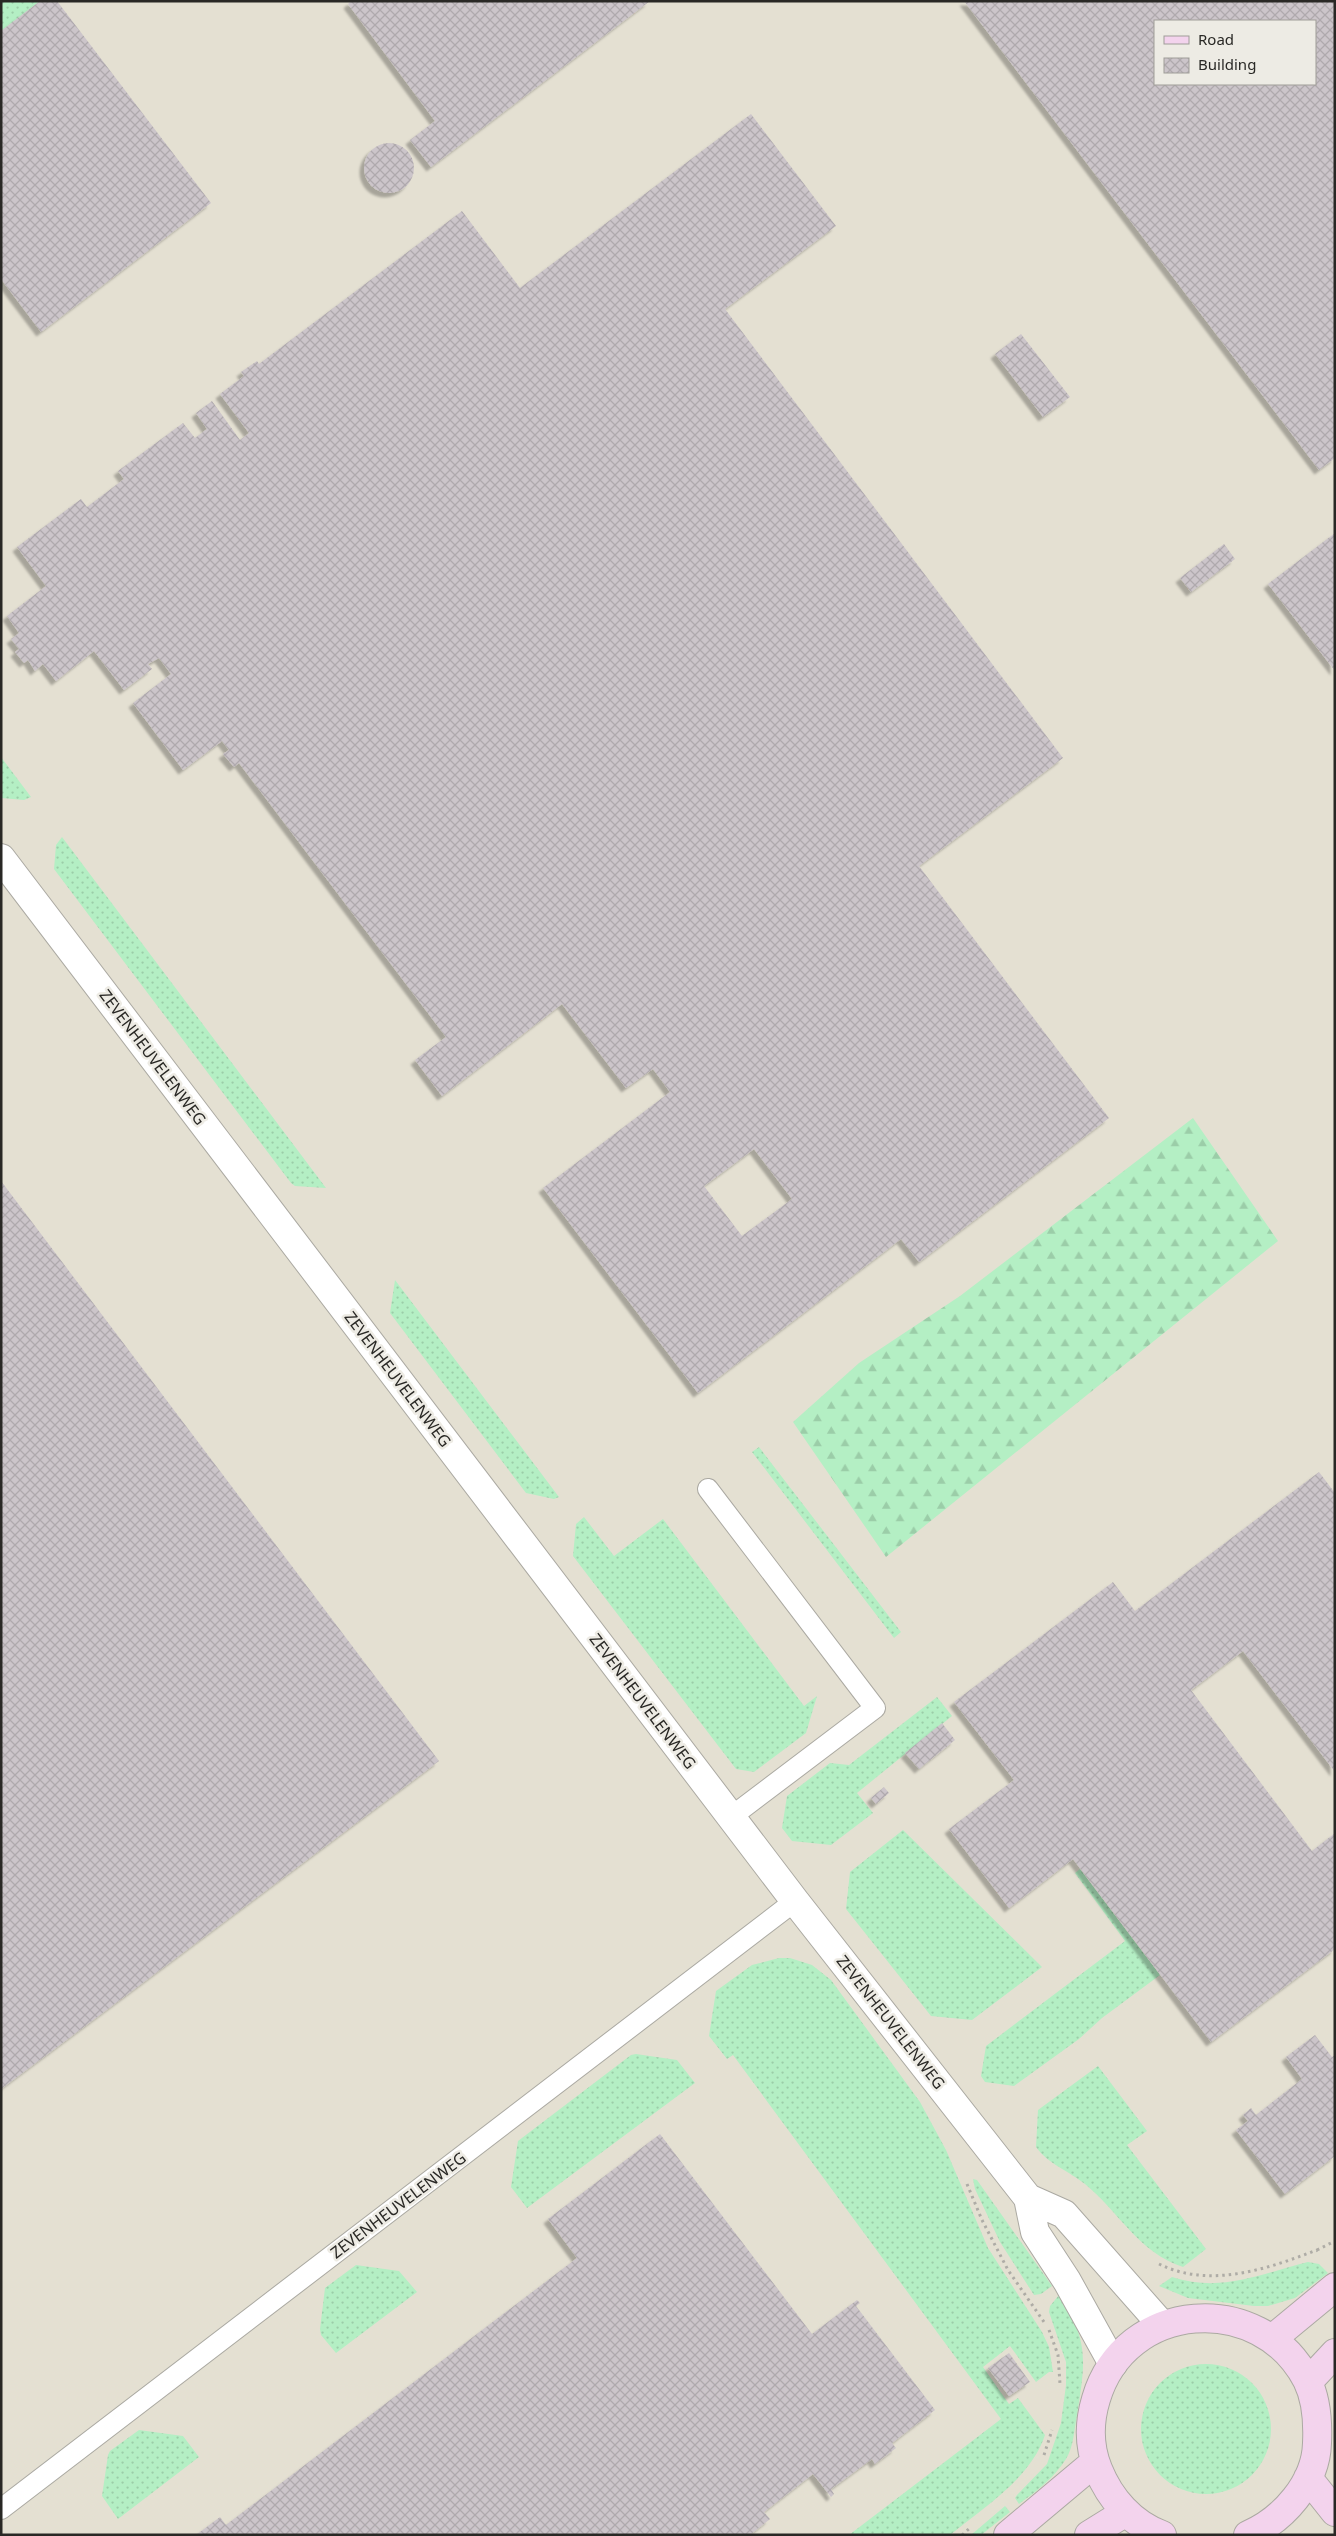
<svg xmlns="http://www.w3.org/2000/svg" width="1336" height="2536" font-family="'Noto Sans',sans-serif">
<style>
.built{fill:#e4e0d2;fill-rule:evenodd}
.grass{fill:url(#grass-dots)}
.forest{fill:url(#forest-firs)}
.building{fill:url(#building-cross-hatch);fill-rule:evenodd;filter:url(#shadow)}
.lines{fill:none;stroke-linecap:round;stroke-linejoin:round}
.lane-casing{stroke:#aba9a2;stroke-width:22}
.street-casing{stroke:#aba9a2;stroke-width:30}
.secondary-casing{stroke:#aba9a2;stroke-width:30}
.path{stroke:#aeaca6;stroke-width:3;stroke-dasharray:2.5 4;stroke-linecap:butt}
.lane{stroke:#fff;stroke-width:20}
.street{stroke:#fff;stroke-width:28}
.secondary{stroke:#f3d3ed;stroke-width:28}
.labels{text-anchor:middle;stroke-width:5;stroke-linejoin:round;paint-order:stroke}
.street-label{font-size:16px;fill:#292825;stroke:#edebe4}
</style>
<defs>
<pattern id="grass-dots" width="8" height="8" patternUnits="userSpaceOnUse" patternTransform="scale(1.25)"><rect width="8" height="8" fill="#b4efc4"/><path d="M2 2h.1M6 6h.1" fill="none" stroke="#9bcda8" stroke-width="1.8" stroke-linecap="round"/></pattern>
<pattern id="forest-firs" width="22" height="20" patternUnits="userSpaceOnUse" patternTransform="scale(1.25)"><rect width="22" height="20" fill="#b4efc4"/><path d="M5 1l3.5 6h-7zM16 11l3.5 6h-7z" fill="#9bcda8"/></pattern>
<pattern id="building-cross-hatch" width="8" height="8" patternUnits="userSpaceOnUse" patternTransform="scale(1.25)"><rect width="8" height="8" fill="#ccc5ca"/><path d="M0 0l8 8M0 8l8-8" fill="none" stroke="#afa9ad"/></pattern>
<filter id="shadow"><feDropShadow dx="-4.5" dy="4.5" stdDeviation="1" flood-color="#0004"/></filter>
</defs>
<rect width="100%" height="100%" fill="#edebe4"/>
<!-- built -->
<path class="built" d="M1 1H1335V2535H1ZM1155 21H1315V84H1155Z"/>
<!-- grass -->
<path class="grass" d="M1 1H40L1 31Z
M1 757 31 797 24 800 1 798Z
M62 837 326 1188 295 1186 291 1183 54 869 56 845Z
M395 1280 559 1497 554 1499 526 1493 390 1313Z
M759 1447 901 1632 894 1638 752 1452Z
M584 1517 614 1556 663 1519 804 1706 817 1696 806 1733 754 1772 736 1769 573 1556 576 1524Z
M937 1697 952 1716 857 1793 873 1813 831 1845 792 1841 782 1828 787 1796 830 1763 849 1765Z
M903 1830 1042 1967 972 2020 931 2016 846 1909 850 1872Z
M1080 1869 1160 1975 1102 2018 1079 2039 1014 2086 985 2082 981 2076 986 2046 1125 1941 1075 1873Z
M779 1958H790L812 1965 831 1980 920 2102 946 2150 988 2248 1042 2332 1049 2347 1053 2372H1049L1036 2382 1010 2346 983 2367 1009 2404 1018 2398 1045 2435C1031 2478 984 2507 950 2535H849L1001 2419 733 2055 727 2059 709 2036 716 1991 752 1965Z
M636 2054 677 2060 695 2083 527 2208 511 2187 518 2141 631 2055Z
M1098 2066 1147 2131 1127 2145 1206 2249 1183 2267C1139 2253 1119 2212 1085 2184 1069 2171 1048 2164 1036 2147L1038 2110Z
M973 2179 977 2180 1052 2286 1041 2294 1034 2295 1000 2242 975 2189Z
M1308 2262 1319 2264 1328 2273 1295 2298 1268 2306H1254L1188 2298 1159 2286 1172 2277C1222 2293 1260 2274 1308 2262Z
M356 2265 399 2271 417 2292 336 2353 321 2335 320 2329 325 2288Z
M1059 2295C1090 2341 1085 2364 1077 2415 1074 2430 1074 2446 1066 2459 1054 2478 1037 2491 1019 2504L1015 2498 1017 2495 1047 2464 1061 2423 1066 2385V2362L1049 2312 1050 2306Z
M1141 2429a65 65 0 1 1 130 0a65 65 0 1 1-130 0Z
M139 2430 183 2436 199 2457 118 2519 102 2496 108 2455 110 2451Z
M1005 2506 1010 2512 981 2535H971Z"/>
<!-- forest -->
<path class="forest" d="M1193 1118 1278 1241 886 1557 793 1422 859 1363 960 1296Z"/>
<!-- building -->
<path class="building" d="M40 1H57L211 203 41 332 1 279V31Z
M351 1H650L431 167 410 140 435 121 348 4Z
M964 1H1335V458L1319 470ZM1155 21H1315V84H1155Z
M751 114 836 226 725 309 1063 758 919 866 1109 1118 919 1262 901 1239 698 1393 543 1188 670 1092 653 1069 626 1088 562 1004 442 1096 415 1060 446 1037 239 763 234 767 223 754 229 750 222 741 183 770 133 703 171 674 159 658 148 664 152 669 124 690 94 651 56 681 43 664 35 671 28 660 24 663 15 652 19 649 11 639 19 633 7 616 46 586 17 547 81 499 87 507 124 479 118 471 183 423 195 438 207 429 196 413 212 401 240 440 249 433 220 394 244 376 241 372 257 361 259 364 462 211 520 288ZM754 1149 792 1199 742 1236 704 1186Z
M364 168a25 25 0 1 1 50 0a25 25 0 1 1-50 0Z
M1021 334 1070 397 1043 417 995 354Z
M1335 533V671L1268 584Z
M1224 544 1235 559 1191 592 1180 578Z
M1 1181 439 1761 1 2089Z
M1319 1472 1335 1493V1772L1243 1651 1191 1690 1312 1851 1335 1833V1949L1211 2042 1073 1859 1009 1908 949 1829 1014 1780 954 1702 1113 1582 1135 1611Z
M942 1723 955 1740 919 1769 905 1753Z
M884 1787 889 1793 876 1804 871 1798Z
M1315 2035 1332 2057 1335 2055V2156L1285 2194 1236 2130 1248 2121 1243 2115 1251 2108 1256 2115 1302 2079 1286 2057Z
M660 2134 812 2334 857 2300 860 2303 856 2306 935 2410 892 2443 896 2448 875 2464 872 2459 831 2489 834 2494 831 2497 813 2474 764 2512 770 2519 750 2535H196L220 2517 226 2525 577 2258 548 2219Z
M1009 2353 1030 2382 1009 2396 988 2368Z"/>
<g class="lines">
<defs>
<path id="lane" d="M708 1489 875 1708 731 1817
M1 2509 795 1901"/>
<path id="street" d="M1 858 795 1901 1028 2198 1035 2232 1067 2281 1113 2364
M1028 2198 1064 2214 1162 2325"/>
<path id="secondary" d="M1272 2339 1335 2287
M1308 2382 1335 2353
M1308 2478 1335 2512
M1008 2535 1095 2462
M1089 2535 1126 2512
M1162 2535C1132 2524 1110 2499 1098 2469 1089 2447 1089 2422 1096 2399 1125 2300 1260 2290 1307 2380 1317 2400 1318 2422 1317 2443 1316 2483 1283 2520 1248 2535"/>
</defs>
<!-- lane casing -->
<use href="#lane" class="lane-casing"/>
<!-- street casing -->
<use href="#street" class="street-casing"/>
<!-- secondary casing -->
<use href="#secondary" class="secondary-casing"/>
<!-- path -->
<path class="path" d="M967 2184 982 2220 1008 2270 1044 2322
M1317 2250 1335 2241
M1159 2264C1210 2289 1267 2269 1317 2250L1320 2254
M1049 2330 1058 2355 1060 2384
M1044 2455 1052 2430
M962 2535 971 2527"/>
<!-- lane -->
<use href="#lane" class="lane"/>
<!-- street -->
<use href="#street" class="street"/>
<!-- secondary -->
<use href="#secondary" class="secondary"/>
</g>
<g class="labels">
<!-- street labels -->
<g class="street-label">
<text transform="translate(153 1057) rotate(53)" y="6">ZEVENHEUVELENWEG</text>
<text transform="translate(398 1379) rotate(53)" y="6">ZEVENHEUVELENWEG</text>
<text transform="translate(643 1701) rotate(53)" y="6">ZEVENHEUVELENWEG</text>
<text transform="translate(891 2022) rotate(52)" y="6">ZEVENHEUVELENWEG</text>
<text transform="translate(398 2205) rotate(-37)" y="6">ZEVENHEUVELENWEG</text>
</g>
</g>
<!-- border -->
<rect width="1336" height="2536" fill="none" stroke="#292825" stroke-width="5"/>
<!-- legend -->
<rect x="1154" y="20" width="162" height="65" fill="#edebe4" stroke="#9f9d98"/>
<rect x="1164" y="36" width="25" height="8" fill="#f3d3ed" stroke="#9f9d98"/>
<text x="1198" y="45" font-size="15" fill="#292825">Road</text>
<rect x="1164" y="58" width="25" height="15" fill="url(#building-cross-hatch)" stroke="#9f9d98"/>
<text x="1198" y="70" font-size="15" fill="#292825">Building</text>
</svg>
